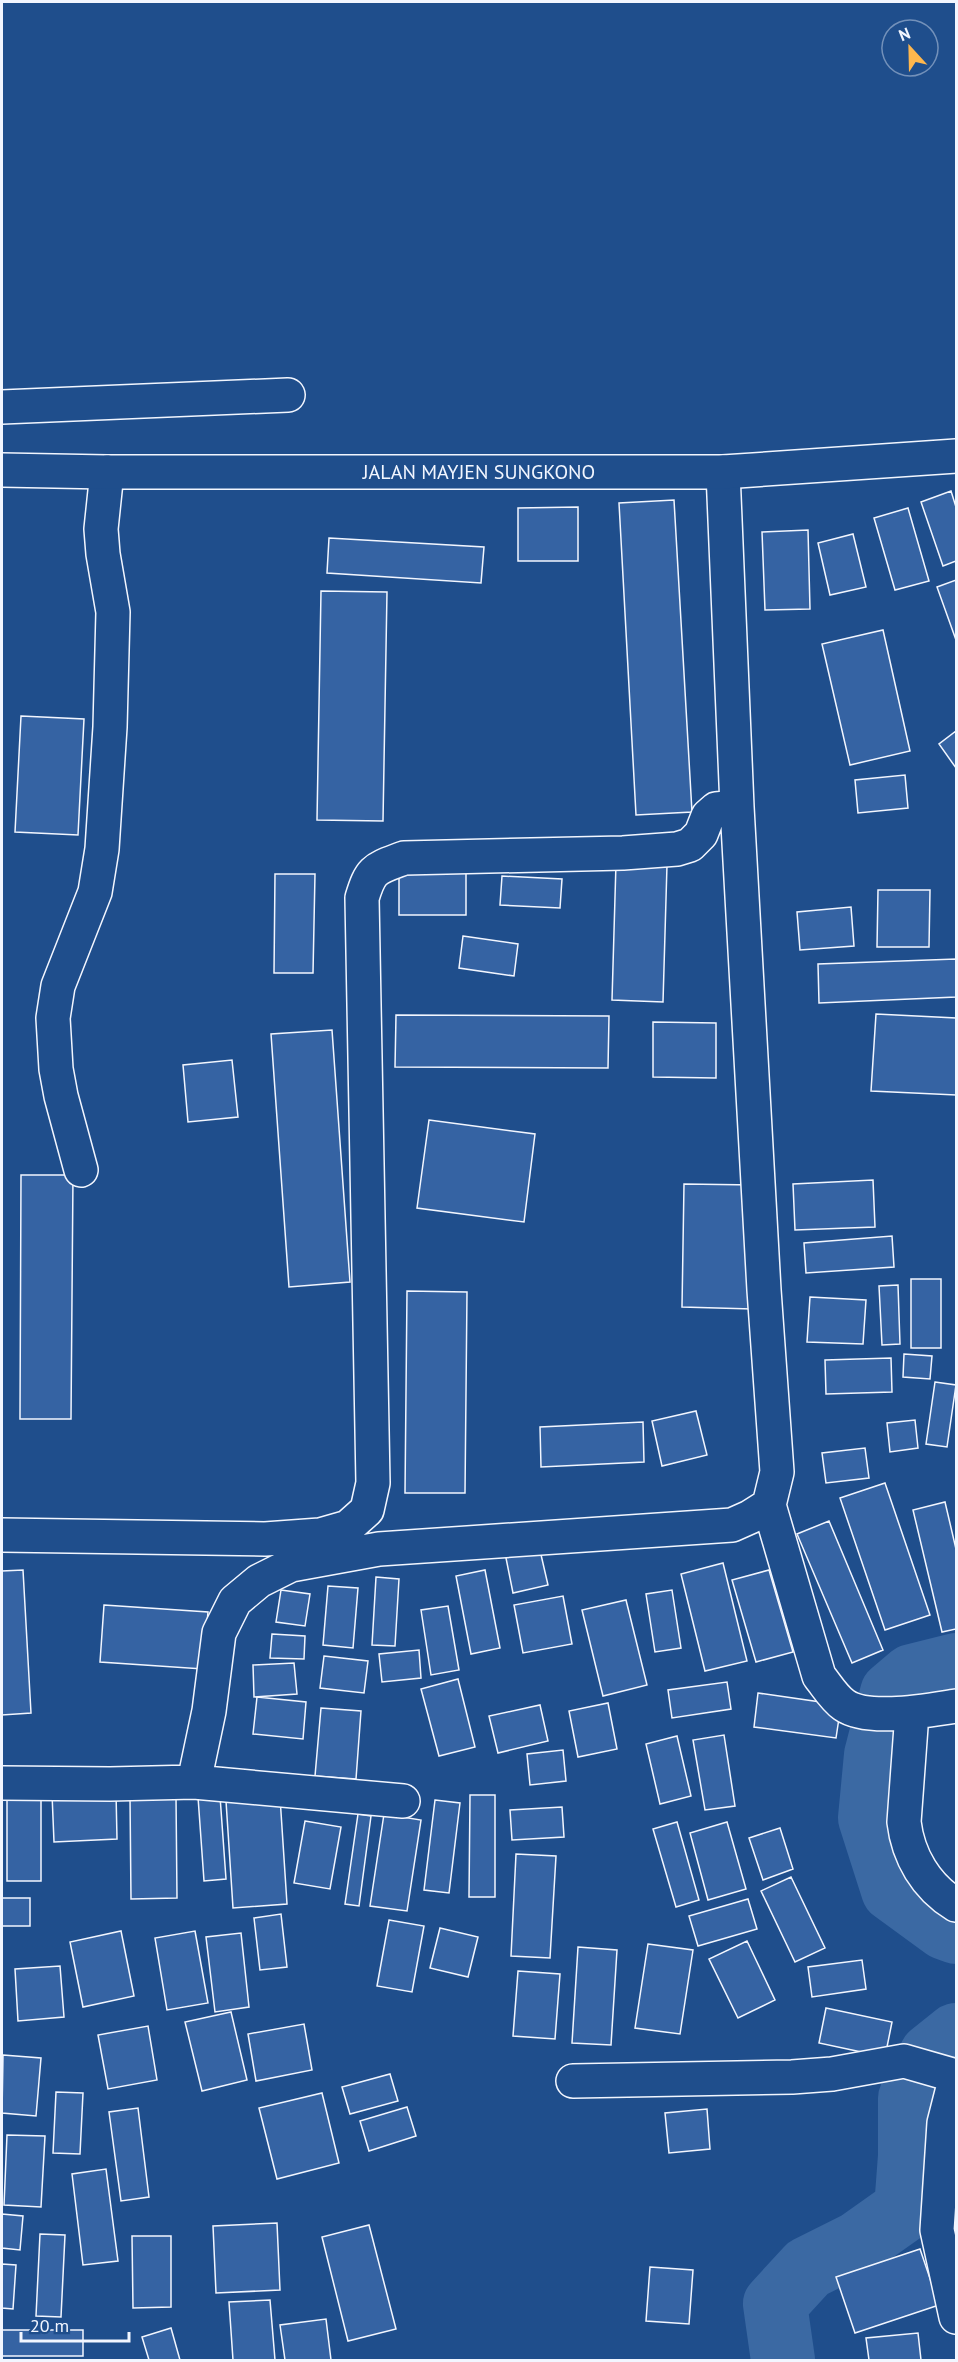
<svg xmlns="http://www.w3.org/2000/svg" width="958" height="2362" font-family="'PT Sans',sans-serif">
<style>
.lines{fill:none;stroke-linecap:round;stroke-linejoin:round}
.river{stroke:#3b69a3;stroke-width:64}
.building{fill:#3563a3;stroke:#f2f6ff;stroke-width:1.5}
.street-casing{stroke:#f2f6ff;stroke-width:36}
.secondary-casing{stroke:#f2f6ff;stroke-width:36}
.street{stroke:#1f4e8c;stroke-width:33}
.secondary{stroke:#1f4e8c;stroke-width:33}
.labels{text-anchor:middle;stroke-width:4.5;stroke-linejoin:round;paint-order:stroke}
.street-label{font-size:20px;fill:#f2f6ff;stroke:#1f4e8c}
</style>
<rect width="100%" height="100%" fill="#1f4e8c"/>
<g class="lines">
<!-- river -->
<path class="river" d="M956 1665 912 1676 892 1693 876 1755 870 1818 893 1890 945 1928 956 1932
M783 2360 775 2304 808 2268 858 2243 906 2209 910 2156V2098L931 2055 956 2035"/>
</g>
<!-- building -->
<path class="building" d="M951 491 956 507V561L943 566 921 502Z
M674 500 692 812 636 815 619 503Z
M578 507V561H518V508Z
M908 508 929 581 895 590 874 518Z
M808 530 810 609 765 610 762 532Z
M853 534 866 587 830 595 818 543Z
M329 538 484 547 481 583 327 573Z
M956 580V640L937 587Z
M321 591 387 592 383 821 317 820Z
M883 630 910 751 850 765 822 644Z
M21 716 84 719 78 835 15 832Z
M956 731V768L939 744Z
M905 775 908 808 858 813 855 780Z
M616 863 667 865 663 1002 612 1000Z
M399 872H466V915H399Z
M275 874H315L313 973H274Z
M502 876 562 879 560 908 500 905Z
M878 890H930L929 947H877Z
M851 907 854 946 800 950 797 912Z
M463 936 518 944 514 976 459 968Z
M956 959V997L819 1003 818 964Z
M876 1014 956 1018V1095L871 1091Z
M396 1015 609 1016 608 1068 395 1067Z
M653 1022 716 1023V1078L653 1077Z
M332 1030 350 1282 289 1287 271 1034Z
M232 1060 238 1117 188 1122 183 1065Z
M429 1120 535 1134 524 1222 417 1208Z
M21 1175H73L71 1419H20Z
M873 1180 875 1227 795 1230 793 1184Z
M684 1184 755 1185 752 1309 682 1307Z
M892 1236 894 1267 806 1273 804 1243Z
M911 1279H941V1348H911Z
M898 1285 900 1344 882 1345 879 1286Z
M407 1291 467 1292 465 1493H405Z
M810 1297 866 1300 863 1344 807 1342Z
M904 1354 932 1356 930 1379 903 1377Z
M891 1358 892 1392 826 1394 825 1360Z
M935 1382 956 1385 947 1447 926 1444Z
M696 1411 707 1455 662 1466 652 1421Z
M915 1420 918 1448 890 1452 887 1423Z
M643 1422 644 1462 541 1467 540 1427Z
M865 1448 869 1478 826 1483 822 1453Z
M885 1483 930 1615 885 1630 840 1498Z
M945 1502 956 1549V1629L942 1632 913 1510Z
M829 1521 883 1650 852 1663 797 1534Z
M539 1546 548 1585 513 1593 505 1553Z
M723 1563 747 1661 705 1671 681 1574Z
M23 1570 31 1713 2 1715V1571Z
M485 1570 500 1648 471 1654 456 1576Z
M769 1570 793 1652 756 1662 732 1580Z
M376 1577 399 1579 395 1646 372 1645Z
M328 1586 358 1588 353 1648 323 1645Z
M281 1590 310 1594 305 1626 276 1622Z
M672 1590 681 1648 655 1652 646 1594Z
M563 1596 572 1644 523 1653 514 1605Z
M626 1600 647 1685 603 1696 582 1610Z
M104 1605 208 1612 203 1669 100 1662Z
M448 1606 459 1670 431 1675 421 1610Z
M272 1634 305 1636 304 1659 270 1658Z
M419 1650 421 1678 382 1682 379 1654Z
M324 1656 368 1661 364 1693 320 1688Z
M294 1663 297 1694 254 1697 253 1665Z
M458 1679 475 1747 439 1756 421 1689Z
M727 1682 731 1709 672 1718 668 1690Z
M758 1693 841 1705 836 1738 754 1727Z
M257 1697 306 1702 303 1739 253 1734Z
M608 1703 617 1749 578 1757 569 1711Z
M540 1705 548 1741 498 1753 489 1716Z
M321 1708 361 1711 356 1779 315 1776Z
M724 1735 735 1806 705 1810 693 1740Z
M677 1736 691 1796 660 1804 646 1744Z
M563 1750 566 1781 530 1785 527 1754Z
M116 1792 117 1839 54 1842 52 1794Z
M470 1795H495V1897H469Z
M41 1796V1881H7V1797Z
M176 1796 177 1898 131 1899 130 1797Z
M220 1796 226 1879 204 1881 198 1797Z
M280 1797 287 1904 233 1908 226 1801Z
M435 1800 460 1803 449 1893 424 1890Z
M562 1807 564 1837 512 1840 510 1810Z
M358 1814 371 1816 359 1906 345 1904Z
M384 1814 421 1820 407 1911 370 1906Z
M305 1821 341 1827 330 1889 294 1883Z
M677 1822 699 1900 676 1907 653 1829Z
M727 1822 746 1889 708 1900 690 1833Z
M780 1828 793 1869 763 1880 749 1838Z
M516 1854 556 1856 550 1958 511 1956Z
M791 1877 825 1948 795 1962 761 1891Z
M2 1898H30V1926H2Z
M748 1899 757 1929 698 1946 689 1916Z
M281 1914 287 1967 260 1970 254 1918Z
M389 1920 424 1926 412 1992 377 1986Z
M440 1928 478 1937 468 1977 430 1968Z
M121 1931 134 1996 83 2007 70 1942Z
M195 1931 208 2003 167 2010 155 1938Z
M241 1933 249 2007 215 2012 206 1937Z
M747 1941 775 2000 738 2018 709 1959Z
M648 1944 693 1950 680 2034 635 2028Z
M578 1947 617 1950 611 2045 572 2043Z
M862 1960 866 1989 812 1997 808 1967Z
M60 1966 64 2017 18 2021 15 1969Z
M518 1971 560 1974 555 2039 513 2036Z
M826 2008 892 2022 885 2057 819 2043Z
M231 2012 247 2080 202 2091 185 2022Z
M304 2024 312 2070 256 2081 248 2034Z
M148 2026 157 2080 108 2089 98 2035Z
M3 2055 41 2058 36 2116 2 2113Z
M390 2074 398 2101 350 2114 342 2087Z
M56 2092 83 2093 80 2154 53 2153Z
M322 2093 339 2163 277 2179 259 2108Z
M407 2107 416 2136 369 2151 360 2121Z
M138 2108 149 2197 121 2201 109 2112Z
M707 2109 710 2149 669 2153 665 2113Z
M7 2135 45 2136 41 2207 4 2205Z
M106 2169 118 2261 83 2265 72 2174Z
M2 2214 23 2216 20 2250 2 2248Z
M277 2223 280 2290 216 2293 213 2226Z
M369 2225 396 2329 348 2341 322 2237Z
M40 2234 65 2235 61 2317 36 2316Z
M132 2236H171V2307L133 2308Z
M920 2249 939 2305 855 2333 836 2277Z
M2 2264 16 2265 13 2309 2 2308Z
M650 2267 693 2270 689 2324 646 2321Z
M270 2300 275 2360H233L229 2302Z
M326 2319 331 2360H285L280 2325Z
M171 2328 180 2360H149L142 2337Z
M2 2330H83V2356H2Z
M918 2333 921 2360H869L866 2338Z"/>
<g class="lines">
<defs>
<path id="street" d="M2 407 288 395
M81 1170 61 1096 56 1069 53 1018 58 986 95 892 102 849 110 727 113 612 103 554 101 529 107 472
M769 1505 819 1676C827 1686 834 1698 844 1705 868 1722 929 1710 956 1706
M2 1535 265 1539 320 1535 348 1527 367 1510 373 1483 362 898C371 868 375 869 404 858L623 853 677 849 690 845 701 834 708 816 716 809 737 807
M912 1713 904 1822C908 1856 926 1887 956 1905
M194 1782 403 1801
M2 1783 110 1784 194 1782 209 1711 219 1633 235 1601 259 1581 291 1565 379 1549 732 1525 750 1517 769 1505 777 1472 764 1290 737 807 723 472
M956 2076 944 2123 937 2230 956 2317
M573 2081 792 2077 832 2074 904 2061 956 2076"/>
<path id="secondary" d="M2 470 107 472H723L956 456"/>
</defs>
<!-- street casing -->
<use href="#street" class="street-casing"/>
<!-- secondary casing -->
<use href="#secondary" class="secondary-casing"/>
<!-- street -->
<use href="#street" class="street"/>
<!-- secondary -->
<use href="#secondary" class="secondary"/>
</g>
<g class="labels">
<!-- street labels -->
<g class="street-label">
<text x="479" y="479">JALAN MAYJEN SUNGKONO</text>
</g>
</g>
<!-- border -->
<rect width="958" height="2362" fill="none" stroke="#f2f6ff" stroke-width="6"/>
<!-- north arrow -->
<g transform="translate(910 48) rotate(338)"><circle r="28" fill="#1f4e8c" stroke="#7391ba" stroke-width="1.5"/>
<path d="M0-4.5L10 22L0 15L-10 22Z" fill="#ffb74d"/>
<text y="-9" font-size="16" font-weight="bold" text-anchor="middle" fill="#f2f6ff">N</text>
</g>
<!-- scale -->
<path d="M21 2332v9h108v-9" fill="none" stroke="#f2f6ff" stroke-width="3"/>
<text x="30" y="2332" font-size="18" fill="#f2f6ff" stroke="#1f4e8c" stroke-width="4.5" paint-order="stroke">20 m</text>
</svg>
